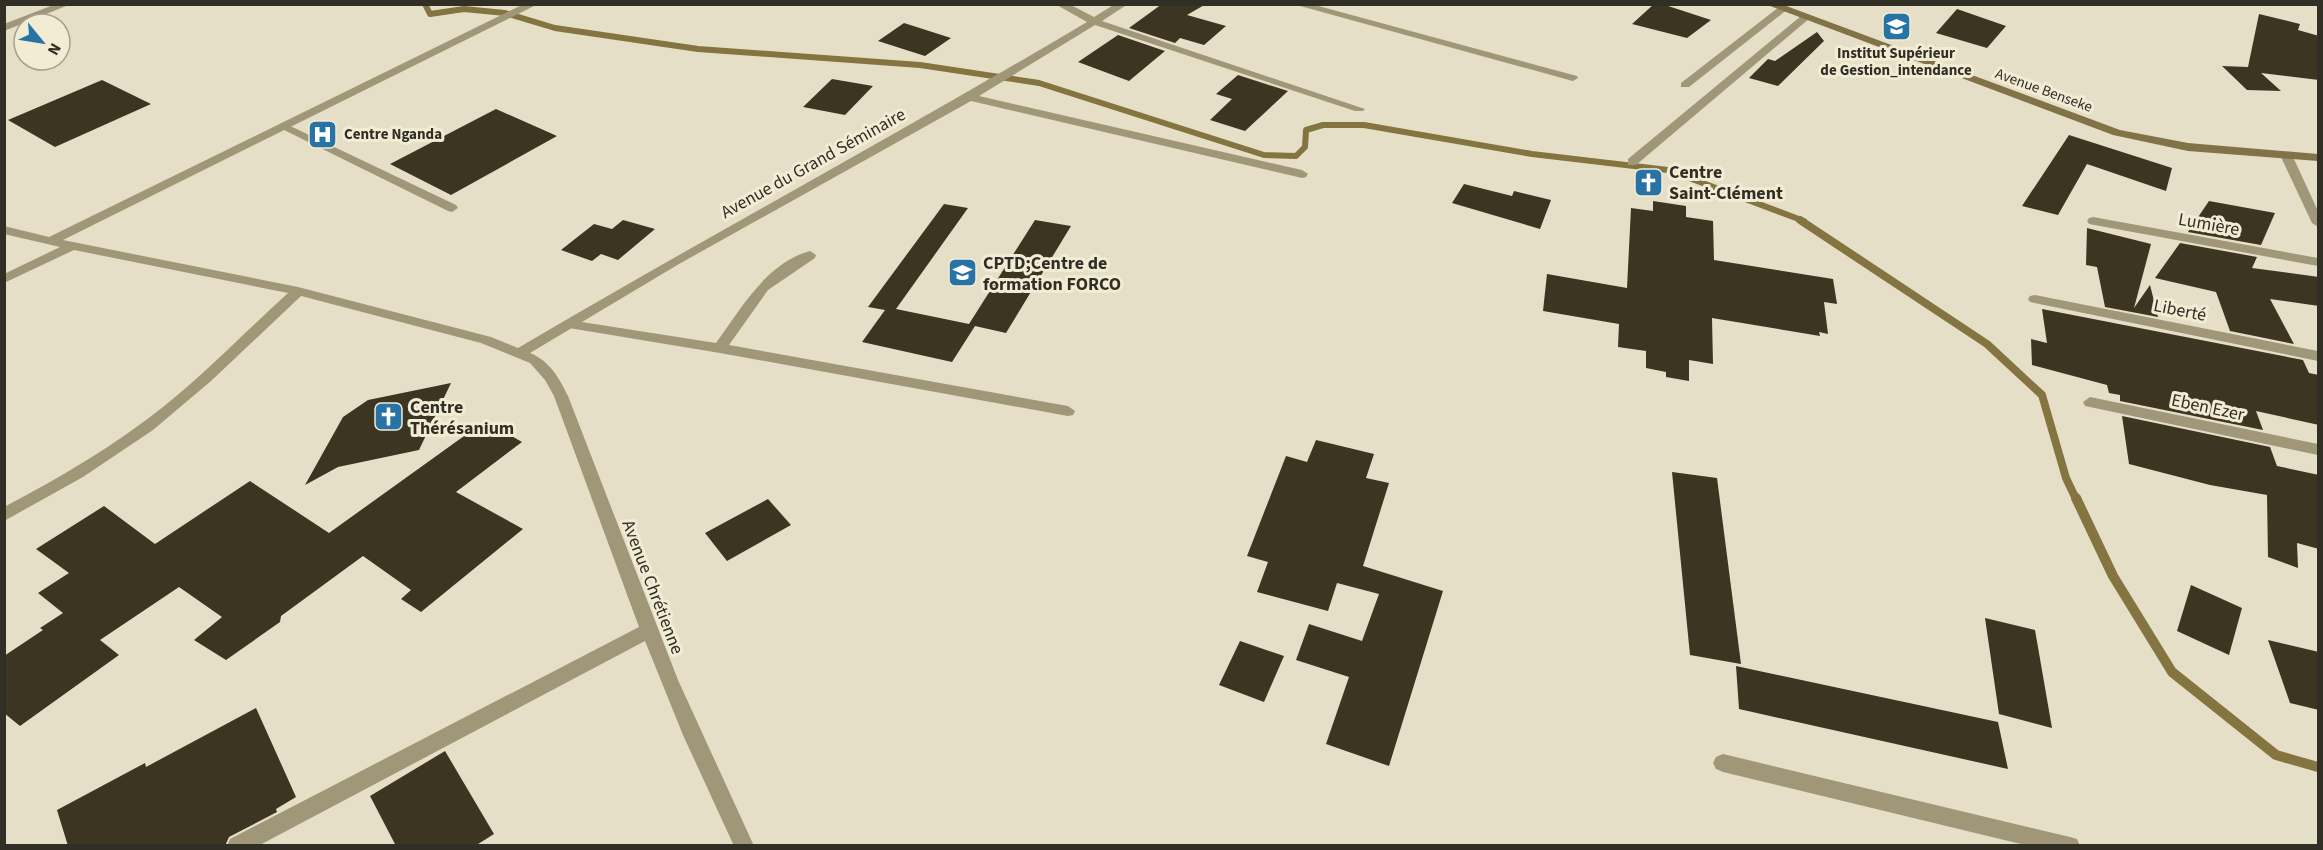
<svg xmlns="http://www.w3.org/2000/svg" width="2323" height="850" font-family="'Source Sans 3',sans-serif">
<style>
.lines{fill:none;stroke-linecap:round;stroke-linejoin:round}
.stream-far2{stroke:#847440;stroke-width:6}
.stream-far1{stroke:#847440;stroke-width:8}
.stream{stroke:#847440;stroke-width:10}
.building{fill:#3b3522}
.lane{fill:#a09779;fill-rule:evenodd}
.street{fill:#a09779;fill-rule:evenodd}
.secondary{fill:#817347;fill-rule:evenodd}
.labels{text-anchor:middle;stroke-width:6;stroke-linejoin:round;paint-order:stroke}
.far-poi-label{font-size:15px;font-weight:bold;fill:#302e25;stroke:#f3ecd5}
.far-street-label{font-size:15px;fill:#302e25;stroke:#f3ecd5}
.street-label{font-size:18px;fill:#302e25;stroke:#f3ecd5}
.poi-label{font-size:18px;font-weight:bold;fill:#302e25;stroke:#f3ecd5;text-anchor:start}
</style>
<rect width="100%" height="100%" fill="#e6dfc8"/>
<g class="lines">
<!-- stream-far2 -->
<path class="stream-far2" d="M425 4 430 14 464 9 505 13 555 28 698 49 920 65 1039 83 1264 155 1296 156 1305 147 1306 130 1323 125H1364L1532 154 1668 170 1804 221"/>
<!-- stream-far1 -->
<path class="stream-far1" d="M1800 220 1987 344 2042 395 2066 478 2076 499"/>
<!-- stream -->
<path class="stream" d="M2076 498 2113 576 2172 672 2276 755 2318 767"/>
</g>
<!-- building -->
<path class="building" d="M1162 4H1206L1187 15 1226 26 1204 45 1180 38 1175 43 1129 28Z
M1654 4H1662L1711 20 1687 38 1632 24Z
M1957 9 2006 26 1987 48 1936 33Z
M2259 14 2300 24 2298 30 2319 36V80L2261 73 2281 91 2247 90 2222 66 2248 67Z
M904 23 951 38 925 56 878 41Z
M1817 32 1824 41 1778 86 1749 78 1768 59 1775 61Z
M1118 35 1165 51 1129 81 1078 62Z
M1238 75 1288 91 1245 131 1210 120 1232 99 1216 94Z
M832 79 873 86 845 115 803 107Z
M102 80 151 104 55 147 8 120Z
M496 109 557 136 451 195 390 164Z
M2069 135 2172 168 2166 191 2087 164 2058 215 2022 206Z
M1464 184 1512 196 1514 191 1551 200 1540 229 1452 203Z
M1653 201 1686 206V217L1713 221 1714 260 1833 279 1837 304 1824 302 1828 334 1819 332 1820 336 1712 318 1713 364 1689 360V381L1666 377V372L1646 368V351L1618 347 1619 324 1543 311 1547 274 1627 288 1631 208 1653 211Z
M2209 201 2275 213 2261 245 2188 232Z
M944 204 968 208 896 309 969 324 1035 220 1071 226 1006 333 975 326 952 362 862 342 885 310 868 307Z
M623 220 655 229 618 260 601 254 592 261 561 250 594 224 612 229Z
M2087 228 2151 244 2134 308 2150 285 2158 317 2105 307 2097 267 2086 265Z
M2180 243 2257 257 2252 268 2319 277V306L2270 299 2294 344 2230 331 2216 292 2155 278Z
M2042 309 2303 360 2309 373 2319 375V425L2256 411 2263 430 2120 401V395L2109 393 2107 385 2032 365 2031 339 2047 343Z
M451 383 419 450 338 467 305 485 343 417 368 400Z
M2122 416 2270 447 2277 466 2319 475V549L2297 543 2298 568 2268 557 2267 495 2210 485 2129 464Z
M485 421 522 442 456 492 523 529 421 612 401 599 411 590 363 556 281 616 280 622 226 660 194 640 222 617 179 587 100 640 119 655 20 726 4 713V656L43 630 40 628 63 613 38 593 69 573 36 549 104 506 155 544 250 481 329 533Z
M1316 440 1374 454 1366 478 1389 483 1363 566 1443 591 1389 766 1326 744 1349 677 1296 660 1309 624 1362 641 1379 594 1337 583 1328 611 1257 592 1268 562 1247 556 1286 456 1307 462Z
M1672 472 1717 478 1741 664 1690 655Z
M768 499 791 525 727 561 705 533Z
M2191 585 2242 608 2229 655 2177 631Z
M1985 618 2035 630 2052 728 1999 714Z
M2268 640 2319 652V710L2290 703Z
M1240 641 1284 656 1264 702 1219 685Z
M1736 666 1998 722 2008 769 1739 709Z
M256 708 296 797 276 809 277 812 229 837 225 846H68L57 810 145 763 146 767Z
M445 751 494 834 475 846H396L370 796Z"/>
<g class="lines">
<!-- lane -->
<path class="lane" d="M1801 16 1810 18 1636 165H1628V159Z
M284 123 456 205 458 208 452 212 448 211 280 128V124Z
M810 251 816 255 815 258 768 290 729 345 1068 406 1075 411 1073 415 1068 416 720 353 569 328 562 324 569 320 716 343C740 310 767 262 810 251Z"/>
<!-- street -->
<path class="street" d="M56 4H71L4 31V24Z
M524 4H538L63 240 298 287 491 337 518 348C706 237 899 134 1087 22L1055 4H1069L1094 17 1115 4H1128L1102 21 1365 109 1363 111H1355L1095 25 979 96 1302 170 1308 174 1306 177 1302 178 971 101 679 264 530 353C550 361 559 378 568 396L678 680 754 846H734L683 735 645 641 258 846H227L230 839 639 627 554 396 545 380 530 363 481 343 301 296 211 381 153 430 83 477 4 521V507C59 478 114 446 163 407 207 372 246 331 288 293L74 250 4 283V274L60 247 4 234V226L49 237Z
M1293 4H1311L1577 76 1578 78 1573 81 1569 80Z
M1779 7 1788 9 1689 87H1681V83Z
M2287 153 2293 157 2318 211V227L2312 223 2281 157Z
M2093 217 2318 258V266L2089 224 2087 221 2089 218Z
M2035 295 2318 351V361L2030 302 2028 299 2030 296Z
M2090 397 2318 444V455L2085 406 2083 402Z
M1723 754 2070 837 2077 839 2080 846H2029L1723 772 1716 769 1713 763 1716 757Z"/>
<!-- secondary -->
<path class="secondary" d="M1765 4H1781L2120 130 2188 143 2318 154V161L2188 151 2113 135Z"/>
</g>
<!-- icons -->
<defs>
<symbol id="university-square" viewBox="-11 -11 22 22"><rect x="-9" y="-9" width="18" height="18" rx="4" fill="#2873a6" stroke="#f3ecd5"/><path d="M0-5L7-2L0 1L-7-2ZM-4 1L0 2.5L4 1V4Q0 6-4 4Z" fill="#fff"/></symbol>
<symbol id="hospital-square" viewBox="-11 -11 22 22"><rect x="-9" y="-9" width="18" height="18" rx="4" fill="#2873a6" stroke="#f3ecd5"/><path d="M-5-5h3v3.5h4V-5h3V5h-3V1.5h-4V5h-3Z" fill="#fff"/></symbol>
<symbol id="church-square" viewBox="-11 -11 22 22"><rect x="-9" y="-9" width="18" height="18" rx="4" fill="#2873a6" stroke="#f3ecd5"/><path d="M-1.2-6h2.4v3.5h3.3v2.4h-3.3V6h-2.4V-.1h-3.3v-2.4h3.3Z" fill="#fff"/></symbol>
</defs>
<g fill-rule="evenodd">
<use href="#university-square" x="1880" y="10" width="33" height="33"/>
<use href="#hospital-square" x="306" y="118" width="33" height="33"/>
<use href="#church-square" x="1632" y="166" width="33" height="33"/>
<use href="#university-square" x="946" y="256" width="33" height="33"/>
<use href="#church-square" x="372" y="400" width="33" height="33"/>
</g>
<g class="labels">
<!-- far-poi labels -->
<g class="far-poi-label">
<text x="1896" y="58">Institut Supérieur<tspan x="1896" dy="17">de Gestion_intendance</tspan></text>
<text x="344" y="139" text-anchor="start">Centre Nganda</text>
</g>
<!-- far-street labels -->
<g class="far-street-label">
<text transform="translate(2044 90) rotate(20)" y="5">Avenue Benseke</text>
</g>
<!-- street labels -->
<g class="street-label">
<text transform="translate(813 163) rotate(-29)" y="6">Avenue du Grand Séminaire</text>
<text transform="translate(2209 224) rotate(10)" y="6">Lumière</text>
<text transform="translate(2180 310) rotate(11)" y="6">Liberté</text>
<text transform="translate(2208 407) rotate(12)" y="6">Eben Ezer</text>
<text transform="translate(653 587) rotate(69)" y="6">Avenue Chrétienne</text>
</g>
<!-- poi labels -->
<g class="poi-label">
<text x="1669" y="178">Centre<tspan x="1669" dy="21">Saint-Clément</tspan></text>
<text x="983" y="269">CPTD;Centre de<tspan x="983" dy="21">formation FORCO</tspan></text>
<text x="410" y="413">Centre<tspan x="410" dy="21">Thérésanium</tspan></text>
</g>
</g>
<!-- border -->
<rect width="2323" height="850" fill="none" stroke="#302e25" stroke-width="12"/>
<!-- north arrow -->
<g transform="translate(42 42) rotate(120)"><circle r="28" fill="#f3ecd5" stroke="#a5a08f" stroke-width="1.5"/>
<path d="M0-4.5L10 22L0 15L-10 22Z" fill="#2873a6"/>
<text y="-9" font-size="16" font-weight="bold" text-anchor="middle" fill="#302e25">N</text>
</g>
</svg>
